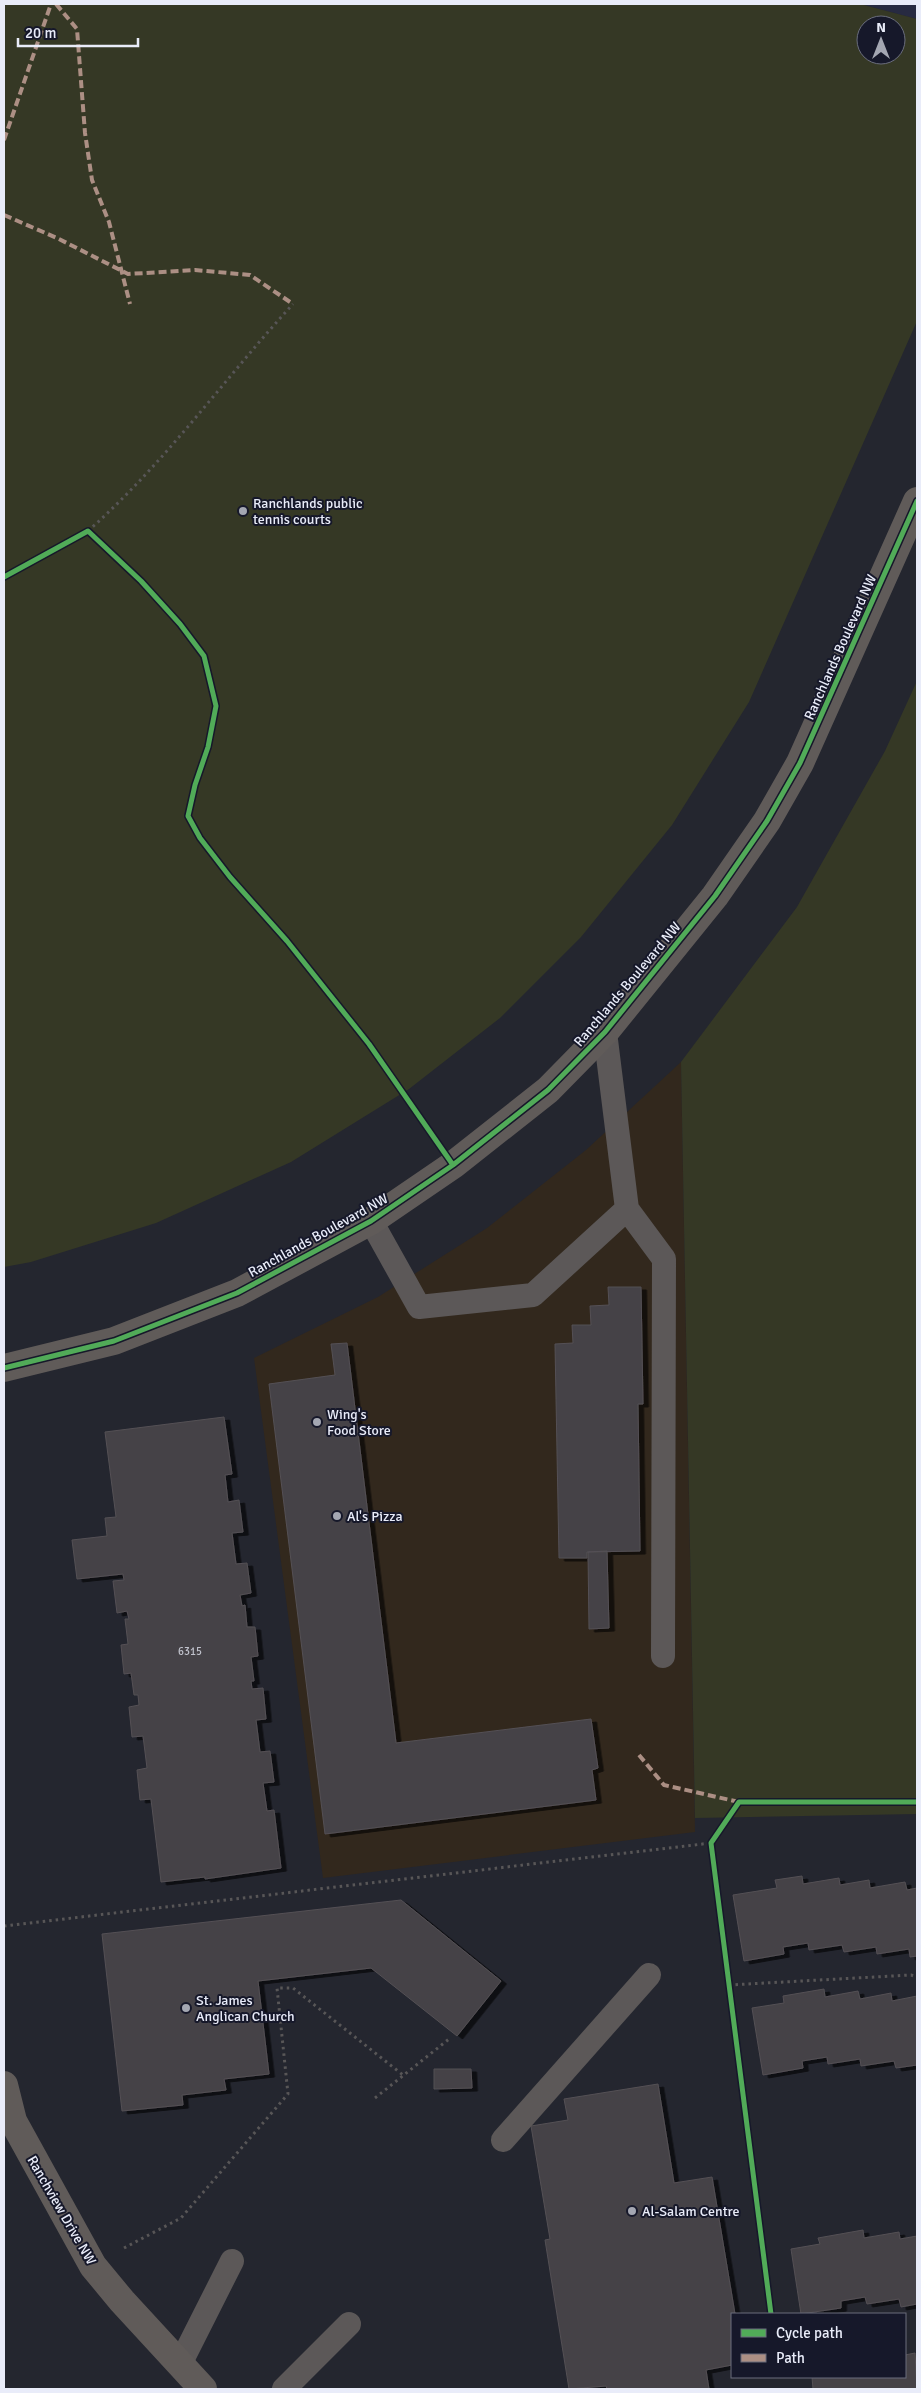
<svg xmlns="http://www.w3.org/2000/svg" width="921" height="2393" font-family="Signika,sans-serif">
<style>
.commercial{fill:#32281d}
.built{fill:#272a41}
.green{fill:#353825;fill-rule:evenodd}
.building{fill:#454246;stroke:#545055;filter:url(#shadow)}
.lines{fill:none;stroke-linecap:round;stroke-linejoin:round}
.path{stroke:#585657;stroke-width:3;stroke-dasharray:2.5 4;stroke-linecap:butt}
.lane{stroke:#5c5858;stroke-width:24}
.secondary{stroke:#605b59;stroke-width:28}
.quiet{stroke:#ac8f84;stroke-width:4;stroke-dasharray:8 4;stroke-linecap:butt}
.cycleway-casing{stroke:#16182a;stroke-width:8}
.cycleway{stroke:#51ab58;stroke-width:5}
.poi-dot{fill:#a4a7b2;stroke:#16182a;stroke-width:2}
.labels{text-anchor:middle;stroke-width:4;stroke-linejoin:round;paint-order:stroke}
.number-label{font-size:11px;fill:#c0c2cc}
.poi-label{font-size:14px;fill:#e9ecf9;stroke:#16182a;text-anchor:start}
.street-label{font-size:14px;fill:#e9ecf9;stroke:#16182a}
</style>
<defs>
<filter id="shadow"><feDropShadow dx="5.5" dy="3" stdDeviation="0" flood-color="#0009"/></filter>
</defs>
<rect width="100%" height="100%" fill="#24262f"/>
<!-- commercial -->
<path class="commercial" d="M681 1062 695 1832 323 1878 254 1358 378 1297 487 1228 586 1150Z"/>
<!-- built -->
<path class="built" d="M860 4H917V19Z"/>
<!-- green -->
<path class="green" d="M4 4H860L917 19V321L749 702 672 825 581 937 500 1018 409 1089 291 1162 156 1223 31 1262 4 1267ZM866 25H896V55H866Z
M917 681V1814L695 1818 681 1062 797 907 885 751Z"/>
<!-- building -->
<path class="building" d="M608 1287H641L643 1404H638L640 1551 587 1552V1558H559L555 1344 573 1343 572 1325H591L590 1306 609 1305Z
M347 1343 396 1743 591 1719 598 1768 592 1770 596 1800 325 1834 269 1384 335 1375 331 1344Z
M224 1417 232 1474 225 1475 228 1502 239 1500 243 1532 232 1533 236 1564 247 1563 251 1593 240 1595 242 1606 245 1605 247 1627H255L258 1656 251 1657 254 1681H251L252 1689 263 1688 266 1719 256 1720 260 1752 270 1751 274 1782 263 1783 267 1811 274 1810 281 1868 205 1879V1877L161 1882 151 1799 140 1800 137 1770 147 1768 143 1736 132 1737 129 1707 139 1705 138 1695H134L131 1673 124 1674 121 1645 128 1644 125 1619H129L127 1611 117 1613 113 1581 124 1580 123 1574 77 1579 72 1540 107 1536 105 1518 116 1517 105 1432Z
M607 1551 609 1628 589 1629 588 1552Z
M802 1876 803 1884 839 1878 840 1885 869 1880 870 1888 905 1882 907 1890 917 1888V1956L910 1957 909 1949 877 1954 876 1947 844 1952 842 1945 809 1950 808 1943 783 1947 784 1954 744 1961 733 1895 777 1888 775 1880Z
M401 1900 501 1981 457 2036 371 1968 258 1981 269 2074 224 2079 226 2090 182 2095 183 2105 122 2111 102 1934Z
M824 1989 825 1997 858 1991 860 1999 891 1993 892 2001 917 1996V2065L896 2068 894 2061 861 2066 860 2059 828 2064 827 2057 802 2061 803 2068 763 2075 752 2008 784 2003 783 1996Z
M434 2069H471L472 2088 434 2089Z
M658 2084 674 2183 712 2177 735 2314H732V2365L706 2370 709 2389H607L606 2386 569 2389 545 2240 550 2239 531 2126 568 2120 564 2099Z
M863 2230 864 2238 899 2232 900 2239 917 2236V2304L901 2307 899 2299 867 2304 865 2297 841 2301V2308L801 2314 791 2249 820 2244 818 2238Z
M915 2353 917 2389H813L812 2377H905V2355Z"/>
<g class="lines">
<!-- path -->
<path class="path" d="M88 531C165 463 224 379 293 304
M4 1926 711 1843
M729 1985 911 1975 917 1977
M375 2098 449 2039
M124 2248 181 2218 288 2094 277 1988H293L403 2075"/>
<!-- lane -->
<path class="lane" d="M627 1209 664 1259 663 1656
M371 1221 419 1307 533 1295 627 1209 605 1032
M503 2140 649 1975
M180 2364 232 2261
M284 2389 349 2324"/>
<!-- secondary -->
<path class="secondary" d="M4 1368 114 1341 237 1293 371 1221 453 1165 548 1090 605 1032 715 896 767 821 800 763 917 501
M4 2085 13 2121 93 2266 122 2301 203 2389"/>
<!-- quiet -->
<path class="quiet" d="M56 4 77 29 85 133 92 180 109 222 130 304
M4 140 51 4
M4 215 57 238 128 274 195 270 250 275 293 304
M639 1755 664 1785 739 1802"/>
<defs>
<path id="cycleway" d="M4 577 88 531 141 581 180 624 204 656 216 706 208 747 195 785 188 816 200 838 230 877 287 941 369 1044 453 1165
M4 1368 114 1341 237 1293 371 1221 453 1165 548 1090 605 1032 715 896 767 821 800 763 917 501
M771 2314 711 1843 739 1802H917"/>
</defs>
<!-- cycleway casing -->
<use href="#cycleway" class="cycleway-casing"/>
<!-- cycleway -->
<use href="#cycleway" class="cycleway"/>
</g>
<!-- markers -->
<g class="poi-dot">
<circle cx="243" cy="511" r="5"/>
<circle cx="317" cy="1422" r="5"/>
<circle cx="337" cy="1516" r="5"/>
<circle cx="186" cy="2008" r="5"/>
<circle cx="632" cy="2211" r="5"/>
</g>
<g class="labels">
<!-- number labels -->
<g class="number-label">
<text x="190" y="1655">6315</text>
</g>
<!-- poi labels -->
<g class="poi-label">
<text x="253" y="508">Ranchlands public<tspan x="253" dy="16">tennis courts</tspan></text>
<text x="327" y="1419">Wing's<tspan x="327" dy="16">Food Store</tspan></text>
<text x="347" y="1521">Al's Pizza</text>
<text x="196" y="2005">St. James<tspan x="196" dy="16">Anglican Church</tspan></text>
<text x="642" y="2216">Al-Salam Centre</text>
</g>
<!-- street labels -->
<g class="street-label">
<text transform="translate(840 647) rotate(-66)" y="5">Ranchlands Boulevard NW</text>
<text transform="translate(627 984) rotate(-50)" y="5">Ranchlands Boulevard NW</text>
<text transform="translate(318 1235) rotate(-29)" y="5">Ranchlands Boulevard NW</text>
<text transform="translate(62 2210) rotate(60)" y="5">Ranchview Drive NW</text>
</g>
</g>
<!-- border -->
<rect width="921" height="2393" fill="none" stroke="#e9ecf9" stroke-width="10"/>
<!-- legend -->
<rect x="731" y="2313" width="175" height="65" fill="#16182a" stroke="#6a6d7d"/>
<rect x="741" y="2329" width="25" height="8" fill="#51ab58" stroke="#6a6d7d"/>
<text x="776" y="2338" font-size="15" fill="#e9ecf9">Cycle path</text>
<rect x="741" y="2354" width="25" height="8" fill="#ac8f84" stroke="#6a6d7d"/>
<text x="776" y="2363" font-size="15" fill="#e9ecf9">Path</text>
<!-- north arrow -->
<g transform="translate(881 40)"><circle r="24" fill="#16182a" stroke="#6a6d7d"/>
<path d="M0-4L9 19L0 12L-9 19Z" fill="#a4a7b2"/>
<text y="-8" font-size="14" font-weight="bold" text-anchor="middle" fill="#e9ecf9">N</text>
</g>
<!-- scale -->
<path d="M18 38v8h120v-8" fill="none" stroke="#e9ecf9" stroke-width="2.5"/>
<text x="25" y="38" font-size="15" fill="#e9ecf9" stroke="#16182a" stroke-width="4" paint-order="stroke">20 m</text>
</svg>
